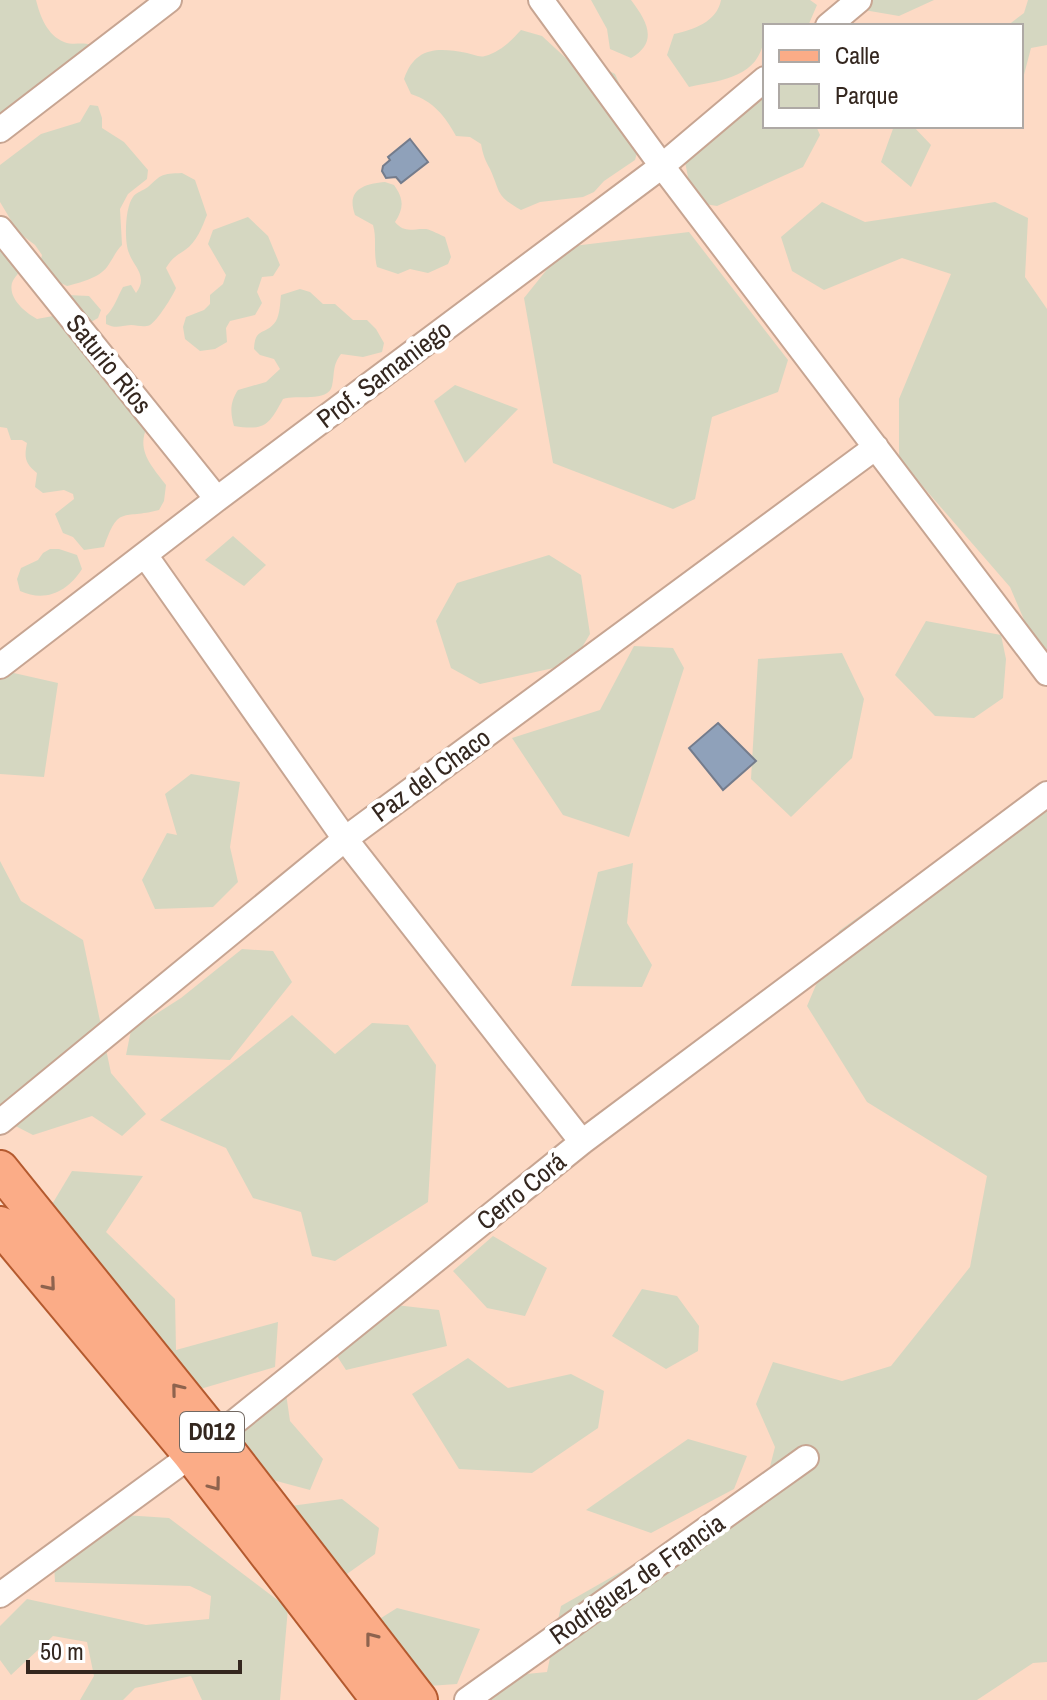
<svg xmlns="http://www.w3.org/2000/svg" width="1047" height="1700" font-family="'Archivo Narrow',sans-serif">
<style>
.green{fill:#d5d7c1}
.water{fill:#8fa1ba;stroke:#747c8c;stroke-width:2}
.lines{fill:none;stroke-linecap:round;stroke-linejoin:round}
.street-casing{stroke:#c7a592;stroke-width:28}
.primary-casing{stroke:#b45a2f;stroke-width:40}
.street{stroke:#fff;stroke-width:24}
.primary{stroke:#fbac87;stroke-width:36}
.oneway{stroke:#8e634e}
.labels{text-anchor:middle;stroke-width:8;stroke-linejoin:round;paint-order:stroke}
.shield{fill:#fff;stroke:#716862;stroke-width:2}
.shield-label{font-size:24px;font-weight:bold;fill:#34271f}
.street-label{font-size:26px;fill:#34271f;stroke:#fff}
</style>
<rect width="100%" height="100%" fill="#fddac5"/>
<!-- green -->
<path class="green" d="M0 0H36C40 16 47 35 64 42 77 47 83 39 101 49L0 119Z
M591 0H631C647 21 659 42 631 58L610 49 607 29Z
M721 0H810L817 5 808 26H765C765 76 729 79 689 87L667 55 674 34C693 30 717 22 721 0Z
M861 0H934L899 16 864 10Z
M1028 0H1047V45L1031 48 1021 86V26H1007L1024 13Z
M521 30 542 36 568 60H581L596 64 615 74 630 108 639 146 635 160 604 181 594 192 583 197 540 202 521 210C495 195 501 193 490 169 485 160 483 155 481 144L470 137 456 136C445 116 433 101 411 94L404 79C415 47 437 47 467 53 473 54 479 58 485 56 500 52 511 41 521 30Z
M757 98 765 99V126H816L820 135 803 167 717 206 693 202 685 162Z
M90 105 98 106 102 118V128L124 142 148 170 147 179 128 194 120 209 122 245C115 252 113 259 107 267 99 278 79 283 67 286L50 278 39 268 42 255 35 245 18 232 0 202V165L41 134 80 122Z
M894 126H913L931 145 911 187 881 162Z
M182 173 195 180 207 215C202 227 197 242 185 250 176 256 172 258 166 268L176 288C173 296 157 321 150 325 143 328 138 325 131 325 120 326 116 329 106 324V316C114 308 117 298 123 287L131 285 136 293C149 276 133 266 129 253 124 242 125 207 133 197 136 192 143 191 148 187 162 174 161 174 182 173Z
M385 182 394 185C404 199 404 208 395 222 405 234 413 228 426 229 432 230 440 235 445 237L451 257 448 264 428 273 410 269 398 274 377 267C373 251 377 238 373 225L355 215C346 190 363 184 385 182Z
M822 202 865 222 995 202 1028 218 1025 277 1047 309V660L1040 657 1010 587 899 459V399L951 274 902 258 824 290 792 271 781 237Z
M248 217 268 236 280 265 273 276 262 277 257 292 262 303 255 315 230 321 226 328 227 342 215 349 200 351 185 339 183 327 186 317 204 310 210 304V295L223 284 226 275 208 244 213 230Z
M689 232 788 360 778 392 712 417 695 499 673 509 553 463 524 298 565 247Z
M0 244 22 266C20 273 14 277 12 283 8 299 26 313 37 319L53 316 54 307 67 295 89 296 101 310 98 318 91 322 89 330 147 427C136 451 152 466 166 485L164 501 159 510C122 520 119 504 104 547L84 550 73 537 63 533 55 514 74 499 73 494 64 490 43 493 35 487 37 473C25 463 24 458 27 443L22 440H11L7 428 0 427Z
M300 289 310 292 323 304H335L353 320H367L376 329 384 343 382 352 363 357 341 354C332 366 335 373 332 386 328 403 296 394 283 399 269 425 265 431 234 426 230 412 230 402 238 390L266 382 280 369 274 359 260 355 254 349C255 326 266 336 276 321 280 314 280 303 281 295Z
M455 385 518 409 465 463 434 401Z
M233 536 266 565 244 586 205 560Z
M50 549H59L77 555 82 569C68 591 46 603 20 591L17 579 21 568 38 560 43 553Z
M549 555 581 575 590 634 572 664 480 684 451 668 436 621 457 583Z
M926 621 1001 635 1006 659 1003 698 974 718 935 716 895 675Z
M634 646 673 648 684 668 629 837 563 815 512 738 600 710Z
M842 653 864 699 852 758 791 817 751 779 758 659Z
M5 671 58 683 44 777 0 774V676Z
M191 774 240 782 230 847 238 882 213 907 155 909 142 880 167 833 177 835 165 794Z
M1047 781V1662L1033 1663 977 1700H468L474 1679 547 1672 561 1606 764 1490 775 1447 756 1404 773 1362 842 1381 891 1366 970 1267 987 1176 867 1102 807 1006 839 931Z
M0 861 21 901 83 940 111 1073 146 1114 122 1136 92 1116 33 1135 0 1118Z
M633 863 627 923 652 965 642 987 571 986 598 872Z
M242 949 273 951 292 982 230 1060 126 1055 131 1030 181 998Z
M292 1015 335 1054 372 1023 408 1025 436 1065 428 1202 335 1261 312 1256 301 1212 253 1198 226 1148 160 1120Z
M72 1171 143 1176 106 1232 175 1299 176 1350 278 1322 275 1367 197 1390 42 1221Z
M493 1236 547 1268 525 1316 487 1308 453 1271Z
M642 1289 677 1296 699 1326 698 1351 666 1369 612 1336Z
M387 1304 439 1310 447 1346 346 1370 328 1342Z
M468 1358 508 1388 571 1374 604 1391 598 1428 532 1473 459 1469 412 1394Z
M284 1380 290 1421 323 1459 310 1490 231 1469 235 1415Z
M688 1439 747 1456 734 1489 651 1533 586 1510Z
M342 1499 379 1528 375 1554 309 1601 291 1506Z
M94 1513 169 1518 288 1608 280 1700H202L191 1676 135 1688 123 1700H80L94 1676 87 1642 53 1636 11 1675 0 1660V1626L27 1599 146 1625 209 1619 211 1596 190 1586 55 1582 53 1545Z
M397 1608 480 1629 457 1684 386 1689 338 1645Z"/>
<!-- water -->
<path class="water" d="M410 139 428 162 401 183 396 177 386 178 382 171 383 166 390 160 388 157Z
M718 723 756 761 723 790 689 748Z"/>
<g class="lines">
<defs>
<path id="street" d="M541 0 662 166 1047 673
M828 26 859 0
M0 130 169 0
M0 229 217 499
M145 555 345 839 582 1142
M0 666 217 499 662 166 765 79
M0 1122 345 839 876 447
M0 1595 216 1437 582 1142 1047 794
M467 1700 806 1458"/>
<path id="primary" d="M0 1169 216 1437 419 1700
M0 1225 191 1454 380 1700"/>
</defs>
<!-- street casing -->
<use href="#street" class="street-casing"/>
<!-- primary casing -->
<use href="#primary" class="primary-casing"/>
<!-- street -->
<use href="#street" class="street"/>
<!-- primary -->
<use href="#primary" class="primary"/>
</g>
<!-- one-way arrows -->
<defs><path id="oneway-chevron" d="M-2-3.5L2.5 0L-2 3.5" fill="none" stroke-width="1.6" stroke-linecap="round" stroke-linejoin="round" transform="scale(2)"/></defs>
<g class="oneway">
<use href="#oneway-chevron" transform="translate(50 1285) rotate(50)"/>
<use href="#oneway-chevron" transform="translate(177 1389) rotate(-129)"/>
<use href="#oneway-chevron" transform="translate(215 1485) rotate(53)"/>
<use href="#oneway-chevron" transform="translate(371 1638) rotate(-128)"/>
</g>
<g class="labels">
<!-- shield labels -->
<rect class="shield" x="180" y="1412" width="64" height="40" rx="6"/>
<g class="shield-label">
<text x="212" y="1440">D012</text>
</g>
<!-- street labels -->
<g class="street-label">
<text transform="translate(109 364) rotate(51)" y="9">Saturio Rios</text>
<text transform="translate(384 374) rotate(-37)" y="9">Prof. Samaniego</text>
<text transform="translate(431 775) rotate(-36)" y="9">Paz del Chaco</text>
<text transform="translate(521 1191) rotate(-39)" y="9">Cerro Corá</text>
<text transform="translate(637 1579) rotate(-35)" y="9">Rodríguez de Francia</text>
</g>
</g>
<!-- legend -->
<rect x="763" y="24" width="260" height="104" fill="#ffffff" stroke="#aea9a5" stroke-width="2"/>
<rect x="779" y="50" width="40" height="12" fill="#fbac87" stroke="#aea9a5" stroke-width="2"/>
<text x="835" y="64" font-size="24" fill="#34271f">Calle</text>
<rect x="779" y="84" width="40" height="24" fill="#d5d7c1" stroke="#aea9a5" stroke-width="2"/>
<text x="835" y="104" font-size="24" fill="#34271f">Parque</text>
<!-- scale -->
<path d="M28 1660v12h212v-12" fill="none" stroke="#34271f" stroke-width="4"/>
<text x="40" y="1660" font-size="24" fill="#34271f" stroke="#ffffff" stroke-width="6" paint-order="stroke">50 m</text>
</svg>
